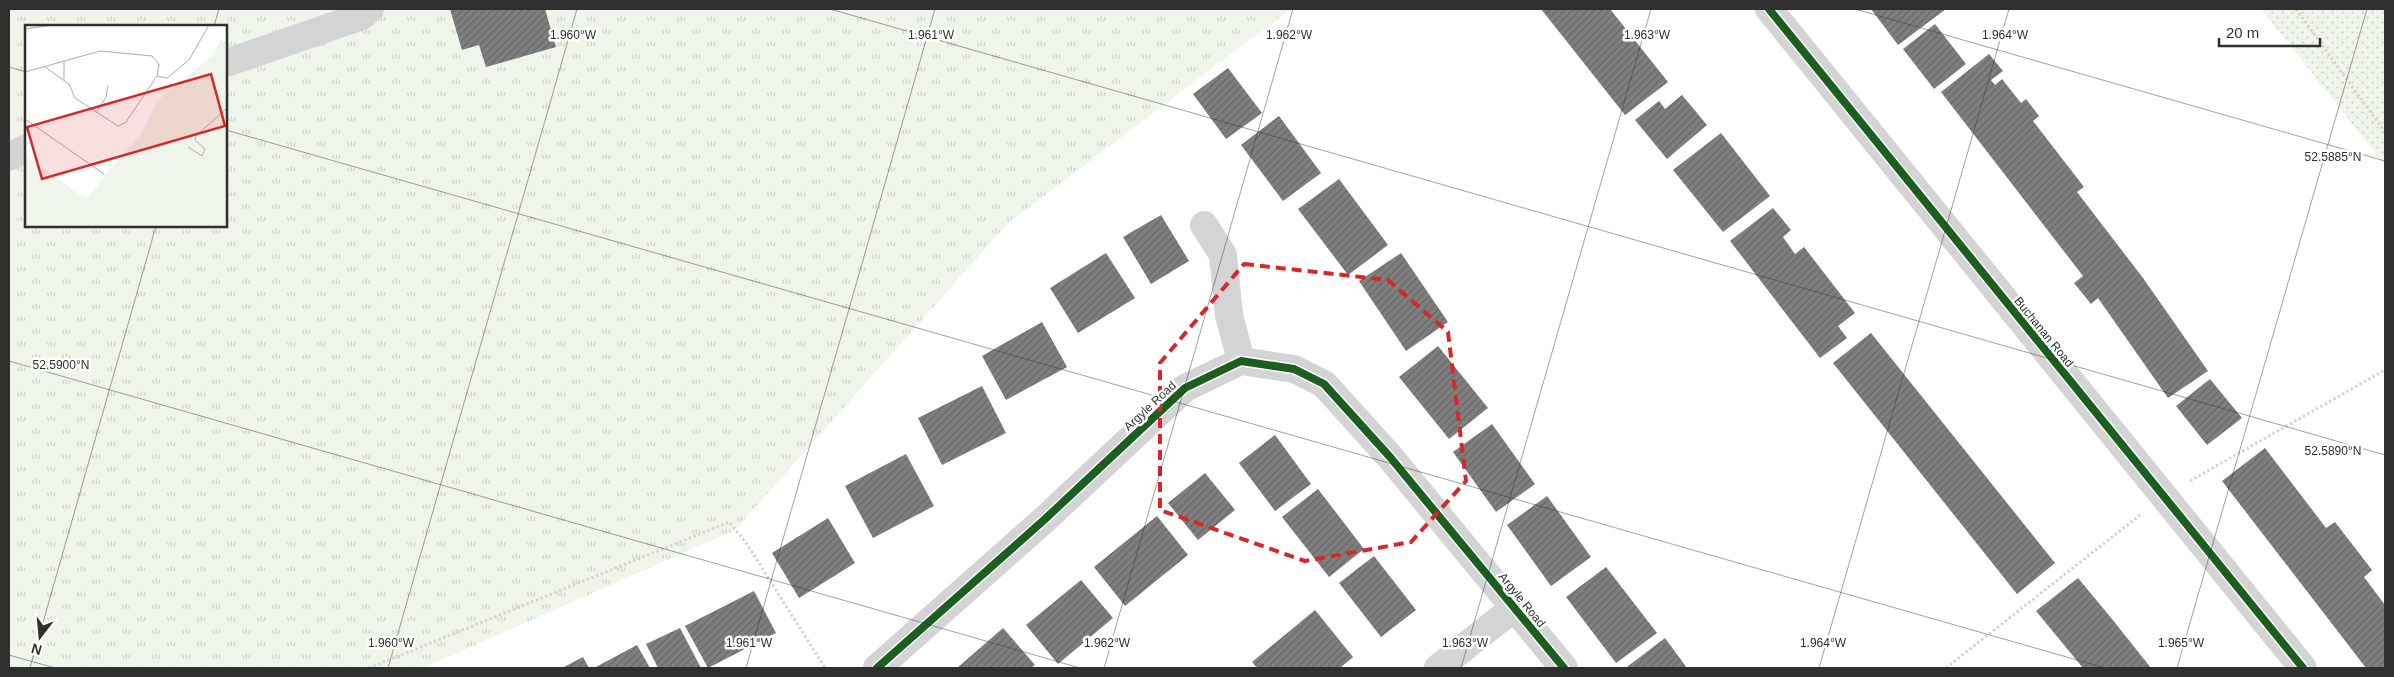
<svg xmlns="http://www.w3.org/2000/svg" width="2394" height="677" font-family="Arial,sans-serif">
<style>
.grass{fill:url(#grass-tufts);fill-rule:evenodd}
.park{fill:url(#park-dots)}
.building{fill:url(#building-hatch)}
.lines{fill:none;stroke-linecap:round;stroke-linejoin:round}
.path{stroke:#d4d4d4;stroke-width:3;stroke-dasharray:2.5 2.5;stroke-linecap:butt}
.minor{stroke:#d4d4d4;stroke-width:28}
.cycleway-casing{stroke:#fff;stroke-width:11}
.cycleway{stroke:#1b5e20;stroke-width:8}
.marked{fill:none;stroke:#d62828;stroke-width:4;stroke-dasharray:10 6;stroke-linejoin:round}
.ticks{fill:none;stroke:#2f2f2f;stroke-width:1;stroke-opacity:0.45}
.labels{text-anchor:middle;stroke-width:5;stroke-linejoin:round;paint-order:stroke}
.street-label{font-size:12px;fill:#2f2f2f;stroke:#fff}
.inset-road{fill:none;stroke:#acacac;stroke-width:1}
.view{fill:#d62828;fill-opacity:0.15;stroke:#d62828;stroke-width:2.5}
.inset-edge{fill:none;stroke:#2f2f2f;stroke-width:2.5}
.ticks-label{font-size:12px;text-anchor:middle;fill:#2f2f2f;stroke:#fff;stroke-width:5;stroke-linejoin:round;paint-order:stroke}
</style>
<defs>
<pattern id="grass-tufts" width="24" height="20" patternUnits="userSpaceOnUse" patternTransform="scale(1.25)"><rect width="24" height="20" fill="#f0f5ec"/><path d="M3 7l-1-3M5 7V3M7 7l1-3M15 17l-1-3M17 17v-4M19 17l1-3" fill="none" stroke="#ced2cb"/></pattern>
<pattern id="park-dots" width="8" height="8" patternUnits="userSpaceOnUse" patternTransform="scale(1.25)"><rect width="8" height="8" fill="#f0f5ec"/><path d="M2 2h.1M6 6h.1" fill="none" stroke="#ced2cb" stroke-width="1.8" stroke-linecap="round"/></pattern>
<pattern id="building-hatch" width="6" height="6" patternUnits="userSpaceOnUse" patternTransform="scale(1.25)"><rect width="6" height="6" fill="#7f7f7f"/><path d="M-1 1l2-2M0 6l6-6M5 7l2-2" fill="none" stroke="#686868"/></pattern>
</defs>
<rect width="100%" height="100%" fill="#fff"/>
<!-- grass -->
<path class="grass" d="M9 9H1291L1008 223 735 530 423 668H9ZM26 26H226V226H26Z"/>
<!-- park -->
<path class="park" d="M2261 9H2385V165Z"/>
<!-- building -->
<path class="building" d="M450 9H545L556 47 486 67 479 45 462 50Z
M1541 9H1610L1668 82 1625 115Z
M1871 9H1946L1898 45Z
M1935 24 1966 64 1934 89 1903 49Z
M1989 54 2003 71 1991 80 1995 85 2002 79 2021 103 2026 99 2039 116 2033 121 2084 187 2077 192 2143 278 2208 371 2168 398 2098 298 2091 304 2074 283 2083 276 1941 92Z
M1228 68 1262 113 1226 139 1193 94Z
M1682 95 1707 125 1667 159 1635 120 1659 101 1665 109Z
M1279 116 1321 173 1283 201 1241 145Z
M1721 133 1770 196 1723 232 1673 170Z
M1339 179 1388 245 1348 275 1298 209Z
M1773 208 1791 230 1783 237 1795 254 1804 247 1855 313 1838 326 1847 338 1820 358 1730 241Z
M1161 215 1189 261 1151 284 1123 237Z
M1106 253 1135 298 1078 333 1050 288Z
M1401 253 1448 322 1406 351 1359 281Z
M1042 322 1067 367 1006 400 982 356Z
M1871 333 2055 563 2017 594 1833 363Z
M1438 346 1488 408 1449 439 1399 377Z
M2210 379 2242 418 2207 445 2176 406Z
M982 386 1006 433 942 465 918 418Z
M1492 424 1535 484 1496 512 1453 452Z
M1275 435 1311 484 1275 511 1239 463Z
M2265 448 2326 528 2335 522 2372 570 2364 577 2385 605V668H2366L2222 481Z
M906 454 934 506 873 538 845 486Z
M1205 473 1235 510 1198 540 1168 503Z
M1318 489 1364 549 1329 577 1282 517Z
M1547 496 1591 557 1551 586 1507 525Z
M1157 516 1188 555 1125 606 1094 567Z
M828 518 855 563 799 598 772 553Z
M1374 556 1416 610 1381 637 1339 583Z
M1606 567 1657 633 1616 663 1566 597Z
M2078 578 2112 619 2151 668H2083L2036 611Z
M1081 580 1113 618 1058 664 1026 625Z
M754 591 776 633 708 668 685 626Z
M1315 610 1353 657 1340 668H1257L1252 662Z
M680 628 701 668H658L646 644Z
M1003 628 1035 665 1031 668H957Z
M1665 638 1687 668H1628L1627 667Z
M637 645 650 668H594Z
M583 657 589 668H562Z"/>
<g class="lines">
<!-- path -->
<path class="path" d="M2296 9 2385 132
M2190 481 2385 370
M369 668 729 522 747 544 825 668
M1946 668 2140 515"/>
<!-- minor -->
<path class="minor" d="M1769 9 2303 668
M226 63 362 16 370 9
M9 157 26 148
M1204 225 1223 255 1229 315 1241 361
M877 668 1044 520 1185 388 1241 361 1294 369 1324 384 1390 457 1564 668
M1438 668 1514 608"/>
<defs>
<path id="cycleway" d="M1769 9 2303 668
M877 668 1044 520 1185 388 1241 361 1294 369 1324 384 1390 457 1564 668"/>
</defs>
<!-- cycleway casing -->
<use href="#cycleway" class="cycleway-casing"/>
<!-- cycleway -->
<use href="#cycleway" class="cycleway"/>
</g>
<!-- marked area -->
<path class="marked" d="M1244 264 1388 280 1448 332 1466 481 1411 542 1305 561 1160 510V363Z"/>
<!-- ticks -->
<path class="ticks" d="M830 9 2385 455M1855 9 2385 161M214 26 219 9M9 67 26 72M226 130 2105 668M9 361 1080 668M9 655 55 668M30 668 156 226M388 668 577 9M746 668 935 9M1104 668 1293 9M1461 668 1651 9M1819 668 2009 9M2177 668 2367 9"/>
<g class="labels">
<!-- street labels -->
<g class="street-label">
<text transform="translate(2044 332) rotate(51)" y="4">Buchanan Road</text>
<text transform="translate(1150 406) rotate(-43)" y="4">Argyle Road</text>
<text transform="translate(1522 600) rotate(51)" y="4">Argyle Road</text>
</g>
</g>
<!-- overview -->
<g transform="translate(25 25)">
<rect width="202" height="202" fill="#fff"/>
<path d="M196 15 202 17V202H95L61 174 118 106 132 76 187 31Z" fill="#f0f5ec"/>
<path d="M0 131 59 172 95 202H0Z" fill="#f0f5ec"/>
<path class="inset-road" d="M0 4 27 0M39 36V54M0 47 75 26 127 31 134 39 132 51 101 97 93 101 50 73 44 59 20 42M132 51 142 53 164 35 184 0M71 88 81 72 83 60M0 94 79 149M163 122 177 131 180 124 170 115 171 111 203 82"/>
<path class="view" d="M186 49 200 101 17 154 2 102Z"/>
<rect width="202" height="202" class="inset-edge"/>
</g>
<g class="ticks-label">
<text x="573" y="39">1.960°W</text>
<text x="931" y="39">1.961°W</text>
<text x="1289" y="39">1.962°W</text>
<text x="1647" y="39">1.963°W</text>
<text x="2005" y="39">1.964°W</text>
<text x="2333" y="161">52.5885°N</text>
<text x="61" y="369">52.5900°N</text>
<text x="2333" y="455">52.5890°N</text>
<text x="391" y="647">1.960°W</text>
<text x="749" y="647">1.961°W</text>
<text x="1107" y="647">1.962°W</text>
<text x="1465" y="647">1.963°W</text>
<text x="1823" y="647">1.964°W</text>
<text x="2181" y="647">1.965°W</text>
</g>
<!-- border -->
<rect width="2394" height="677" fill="none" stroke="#2f2f2f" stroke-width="20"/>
<!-- north arrow -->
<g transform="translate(40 637) rotate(196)" stroke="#ffffff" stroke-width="4" paint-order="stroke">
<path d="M0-4L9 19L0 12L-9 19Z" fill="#2f2f2f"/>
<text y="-8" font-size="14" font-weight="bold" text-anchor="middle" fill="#2f2f2f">N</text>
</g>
<!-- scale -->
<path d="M2219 38v8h101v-8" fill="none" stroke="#2f2f2f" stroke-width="2.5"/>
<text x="2226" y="38" font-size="15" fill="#2f2f2f" stroke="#ffffff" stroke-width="4" paint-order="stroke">20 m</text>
</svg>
